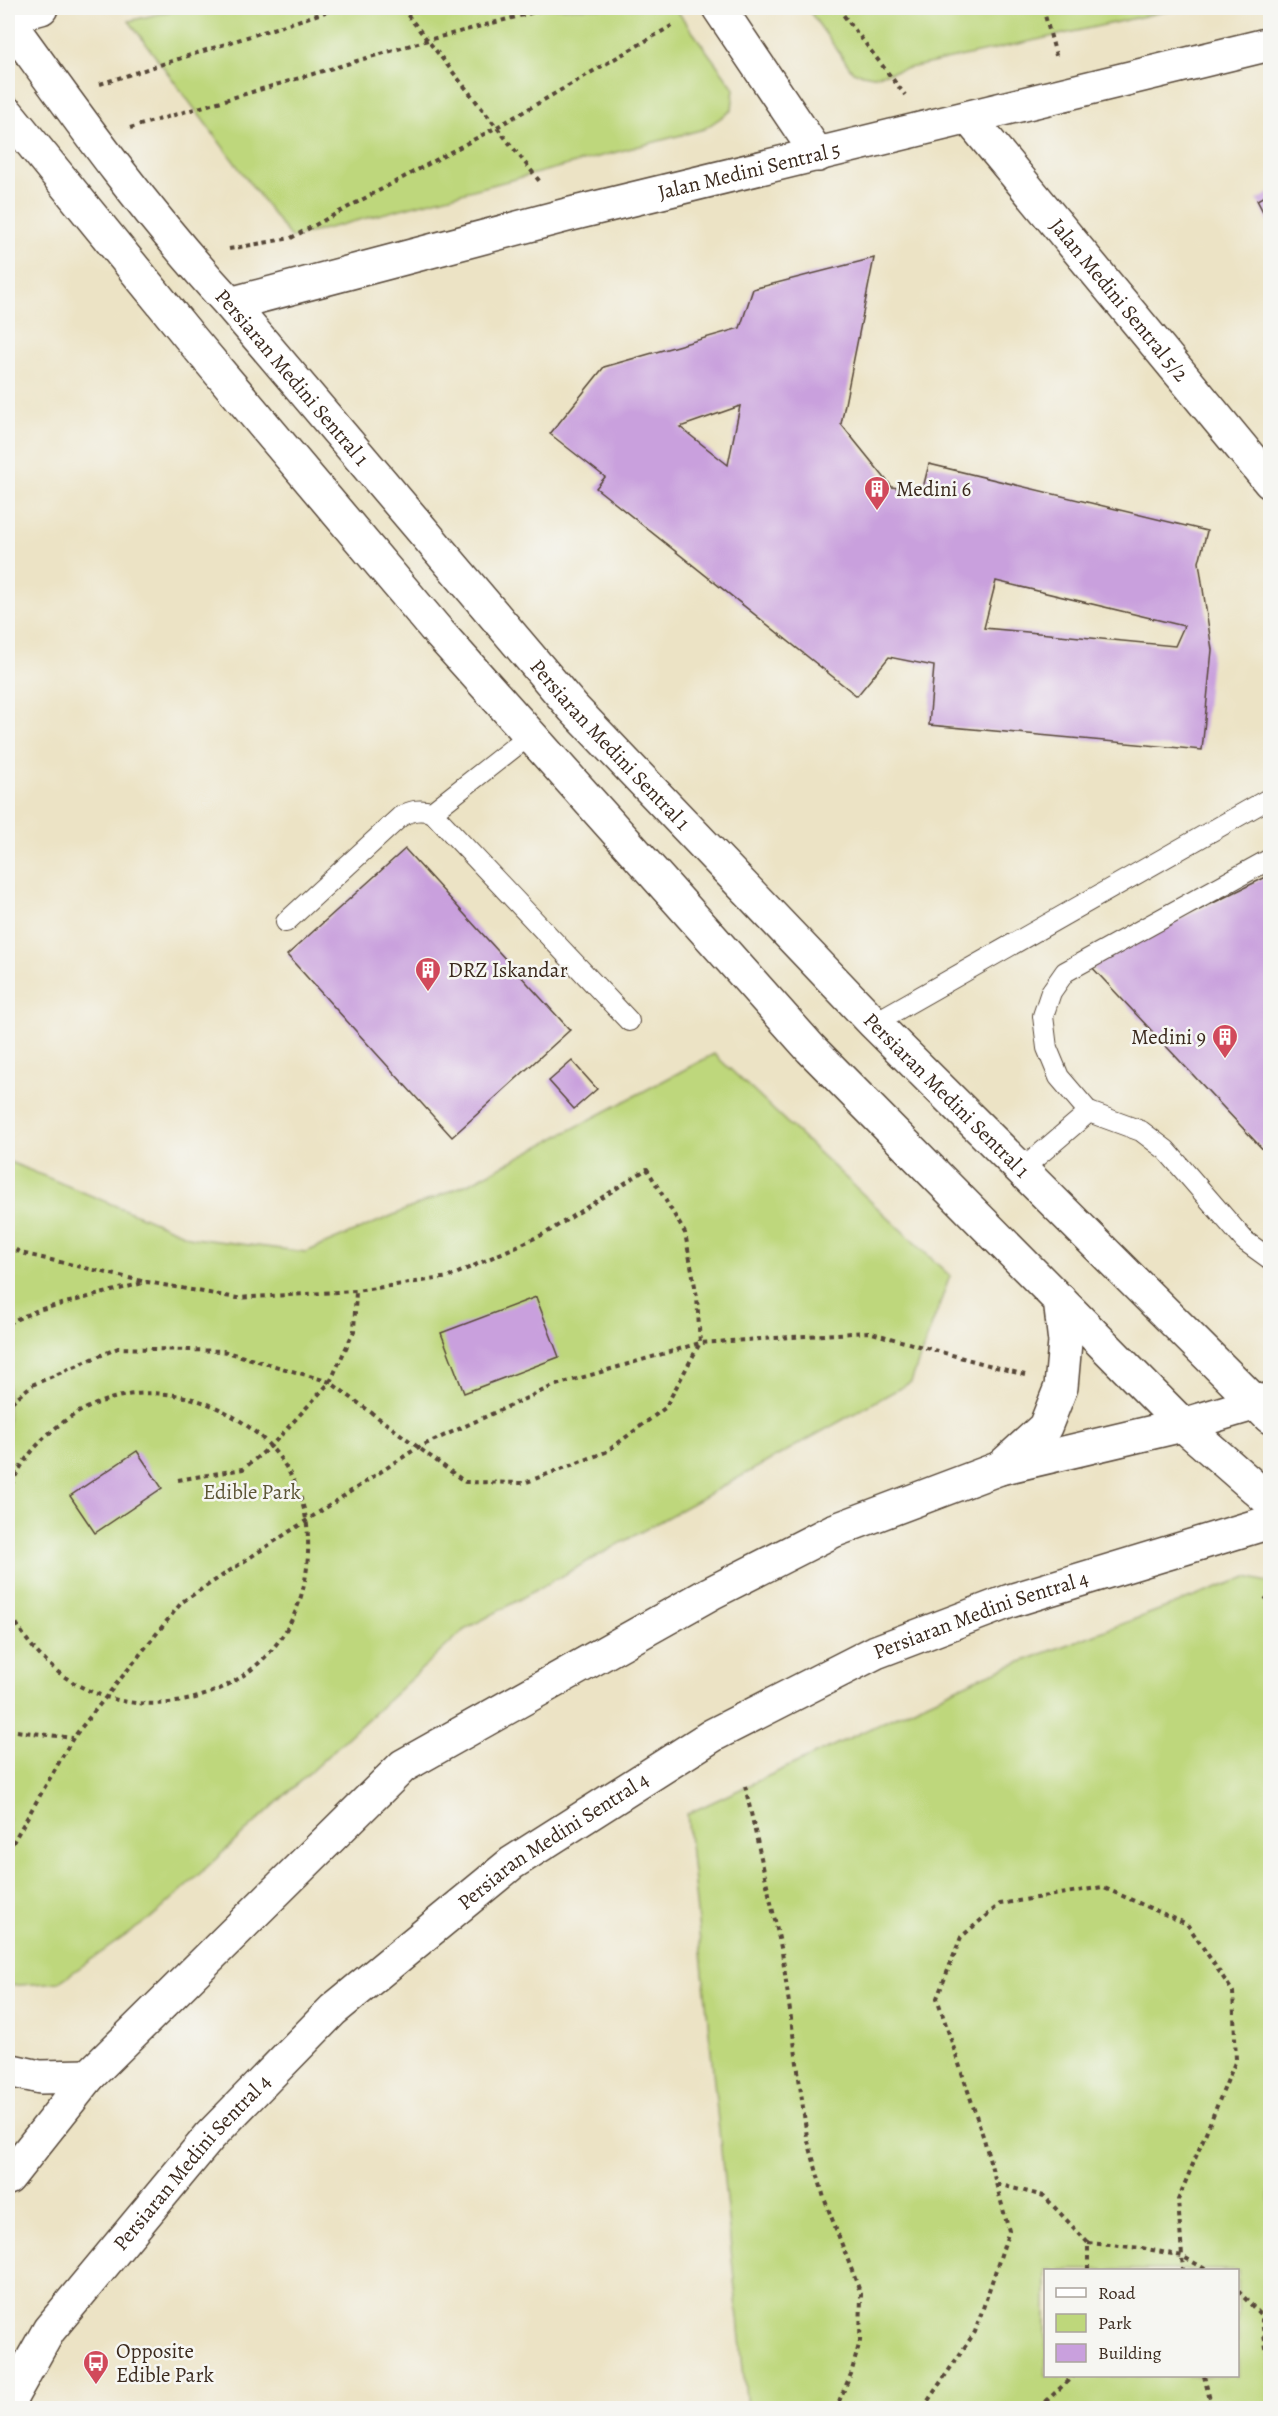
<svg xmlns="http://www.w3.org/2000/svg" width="1278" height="2416" font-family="Alegreya,serif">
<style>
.green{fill:#bed77b;stroke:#7c804c;stroke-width:1.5;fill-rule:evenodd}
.building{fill:#c9a0dd;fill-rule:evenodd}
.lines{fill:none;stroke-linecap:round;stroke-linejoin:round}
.service-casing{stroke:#564637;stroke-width:22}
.minor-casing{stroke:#564637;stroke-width:36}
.tertiary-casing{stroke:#564637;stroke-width:36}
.path{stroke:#564637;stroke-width:4;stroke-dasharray:4.5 4.5;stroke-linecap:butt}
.service{stroke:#fff;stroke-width:20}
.minor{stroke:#fff;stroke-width:33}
.tertiary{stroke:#fff;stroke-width:33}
.labels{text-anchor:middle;stroke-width:5;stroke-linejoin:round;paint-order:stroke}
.street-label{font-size:21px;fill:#3b2a1e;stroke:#f6f6f2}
.poi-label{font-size:21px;fill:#3b2a1e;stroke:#f6f6f2;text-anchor:start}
.park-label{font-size:21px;fill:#5c5535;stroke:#f6f6f2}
</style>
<rect width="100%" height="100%" fill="#f6f6f2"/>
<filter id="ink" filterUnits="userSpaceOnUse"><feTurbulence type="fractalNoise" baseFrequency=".0167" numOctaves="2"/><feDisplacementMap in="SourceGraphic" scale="12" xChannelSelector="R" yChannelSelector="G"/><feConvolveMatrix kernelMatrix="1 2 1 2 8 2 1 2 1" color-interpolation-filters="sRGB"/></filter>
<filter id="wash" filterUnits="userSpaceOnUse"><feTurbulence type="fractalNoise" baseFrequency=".008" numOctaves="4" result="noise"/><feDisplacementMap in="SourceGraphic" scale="24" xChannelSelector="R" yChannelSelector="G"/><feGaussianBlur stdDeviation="1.35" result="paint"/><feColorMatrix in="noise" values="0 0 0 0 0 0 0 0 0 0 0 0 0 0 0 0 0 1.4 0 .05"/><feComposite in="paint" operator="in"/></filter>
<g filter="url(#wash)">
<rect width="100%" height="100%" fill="#ece3c5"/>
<!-- green -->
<path class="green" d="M183 8H675L734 88 732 110 704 129 291 238 129 21Z
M807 8H1181L873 76 853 72Z
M714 1054 950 1276 911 1382 464 1630 155 1915 59 1982 8 1986V1161L193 1238 306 1252 472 1182Z
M1247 1577 1270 1583V2408H747L687 1814 978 1678ZM1046 2270H1238V2376H1046Z"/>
<g id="blocks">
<!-- building -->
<path class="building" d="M1270 193V225L1257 200Z
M874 258 841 424 892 487 922 492 929 464 1207 531 1199 562 1212 650 1202 750 929 725 934 666 889 657 857 696 596 488 605 477 550 434 604 367 740 328 753 289ZM740 406 728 465 680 427ZM996 581 1184 626 1175 646 984 628Z
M405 849 570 1030 452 1137 287 955Z
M1270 875V1157L1089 964Z
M572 1061 597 1089 574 1109 549 1081Z
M536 1297 559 1357 464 1393 441 1333Z
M137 1451 162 1488 95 1533 70 1496Z"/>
</g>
</g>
<g filter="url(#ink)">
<use href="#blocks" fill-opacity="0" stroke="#564637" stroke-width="1.5"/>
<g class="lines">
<defs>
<path id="service" d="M432 812 531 734
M1270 859 1065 972 1051 992 1043 1016 1047 1048 1059 1077 1089 1112 1141 1131 1166 1150 1245 1241 1270 1259
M286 922 400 817C412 810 419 809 432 812L629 1021
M874 1023 1270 798
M1020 1171 1089 1112"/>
<g id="minor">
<path d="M719 8 818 155"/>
<path d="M8 17 41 8"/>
<path id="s1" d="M969 118 1270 482"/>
<path id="s2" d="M230 304 567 215 1270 44"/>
<path d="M8 2070 40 2077 89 2076"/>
<path d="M8 2178 89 2076 403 1766 711 1593 833 1531 1000 1468 1183 1425 1270 1399"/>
<path id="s3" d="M8 2403 49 2330 210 2136 333 2010 512 1863 713 1735 876 1652 1010 1601 1270 1522"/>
</g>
<g id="tertiary">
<path id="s4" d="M8 21C78 118 148 216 230 304L573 708 874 1023 1270 1417"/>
<path d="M8 114 193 341 440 634 811 1049 1183 1425 1270 1501"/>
<path d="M1000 1468 1045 1427 1061 1387 1065 1342 1060 1300"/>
</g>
</defs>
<!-- service casing -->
<use href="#service" class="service-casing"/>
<!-- minor casing -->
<use href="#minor" class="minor-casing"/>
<!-- tertiary casing -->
<use href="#tertiary" class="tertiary-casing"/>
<!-- path -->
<path class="path" d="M402 8 541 183
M838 8 905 95
M1043 8 1057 59
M100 84 338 8
M130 128 428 40 550 8
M229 249 291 238 497 127 673 25
M8 1245 21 1253 146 1282
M8 1323 38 1310 147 1282 237 1298 356 1291 449 1277 546 1233 647 1169 685 1233 697 1297 700 1343 665 1408 606 1452 524 1483 465 1482 330 1382 223 1351 118 1348 32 1385 8 1405
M178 1480 243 1469 271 1446 330 1382 354 1331 356 1291
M8 1493C27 1441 78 1401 134 1394 182 1389 227 1406 262 1438 290 1464 307 1501 308 1539 315 1715 81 1769 8 1607
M1265 1597 1270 1602
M8 1730 73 1738
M745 1786 782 1952 807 2137 824 2198 861 2294 860 2341 851 2374 836 2408
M8 1851 73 1738 182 1602 417 1448 553 1386 700 1343 868 1332 1025 1375
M997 2184 1044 2196 1088 2243V2270
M1088 2243 1142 2248 1182 2256 1207 2270
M1238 2291 1261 2315 1268 2361 1270 2363
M1204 2376 1212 2408
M923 2408 975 2332 1009 2231 984 2139 937 1998 961 1937 1000 1904 1102 1887 1187 1924 1233 1992 1236 2060 1178 2200 1183 2270
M1039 2408 1073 2376"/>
<!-- service -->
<use href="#service" class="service"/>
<!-- minor -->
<use href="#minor" class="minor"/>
<!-- tertiary -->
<use href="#tertiary" class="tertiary"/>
</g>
</g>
<!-- icons -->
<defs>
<symbol id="building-pin" viewBox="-11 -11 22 30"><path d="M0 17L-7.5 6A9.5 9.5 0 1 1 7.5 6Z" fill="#d1495b" stroke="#f6f6f2"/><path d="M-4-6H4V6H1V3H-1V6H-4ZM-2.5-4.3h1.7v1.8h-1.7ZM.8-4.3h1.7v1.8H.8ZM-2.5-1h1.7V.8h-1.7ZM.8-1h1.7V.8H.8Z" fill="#fff"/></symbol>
<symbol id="bus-pin" viewBox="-11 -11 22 30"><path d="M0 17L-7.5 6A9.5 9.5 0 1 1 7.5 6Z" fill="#d1495b" stroke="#f6f6f2"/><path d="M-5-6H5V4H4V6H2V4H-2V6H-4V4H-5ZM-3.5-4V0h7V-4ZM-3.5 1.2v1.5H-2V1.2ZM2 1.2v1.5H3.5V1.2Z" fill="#fff"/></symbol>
</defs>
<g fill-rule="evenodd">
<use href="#building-pin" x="862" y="474" width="30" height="40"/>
<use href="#building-pin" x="413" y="955" width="30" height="40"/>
<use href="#building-pin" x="1210" y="1022" width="30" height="40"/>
<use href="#bus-pin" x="81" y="2348" width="30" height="40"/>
</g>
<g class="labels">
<!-- street labels -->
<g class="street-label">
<text dy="7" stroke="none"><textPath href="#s2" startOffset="536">Jalan Medini Sentral 5</textPath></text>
<text dy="7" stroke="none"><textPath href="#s1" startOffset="236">Jalan Medini Sentral 5/2</textPath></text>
<text dy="7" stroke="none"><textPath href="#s4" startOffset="456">Persiaran Medini Sentral 1</textPath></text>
<text dy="7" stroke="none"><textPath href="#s4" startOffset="942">Persiaran Medini Sentral 1</textPath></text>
<text dy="7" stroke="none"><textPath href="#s4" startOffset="1428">Persiaran Medini Sentral 1</textPath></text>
<text dy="7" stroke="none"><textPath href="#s3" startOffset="1276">Persiaran Medini Sentral 4</textPath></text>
<text dy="7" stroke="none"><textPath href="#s3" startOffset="790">Persiaran Medini Sentral 4</textPath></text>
<text dy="7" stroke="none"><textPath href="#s3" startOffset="304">Persiaran Medini Sentral 4</textPath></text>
</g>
<!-- poi labels -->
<g class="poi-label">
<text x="896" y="496">Medini 6</text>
<text x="448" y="977">DRZ Iskandar</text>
<text x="1206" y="1044" text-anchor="end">Medini 9</text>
<text x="116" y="2358">Opposite<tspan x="116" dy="24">Edible Park</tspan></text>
</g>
<!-- park labels -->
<g class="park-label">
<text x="252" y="1499">Edible Park</text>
</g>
</g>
<!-- margin -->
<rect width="1278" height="2416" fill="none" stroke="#f6f6f2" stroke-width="30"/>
<!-- legend -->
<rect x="1044" y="2269" width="195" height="108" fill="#f6f6f2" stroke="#aba49d" stroke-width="1.5"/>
<rect x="1056" y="2288" width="30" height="9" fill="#ffffff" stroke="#aba49d" stroke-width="1.5"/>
<text x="1098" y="2299" font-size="18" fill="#3b2a1e">Road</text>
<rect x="1056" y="2314" width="30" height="18" fill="#bed77b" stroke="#aba49d" stroke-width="1.5"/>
<text x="1098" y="2329" font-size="18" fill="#3b2a1e">Park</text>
<rect x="1056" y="2344" width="30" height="18" fill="#c9a0dd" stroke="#aba49d" stroke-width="1.5"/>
<text x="1098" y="2359" font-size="18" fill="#3b2a1e">Building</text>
</svg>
